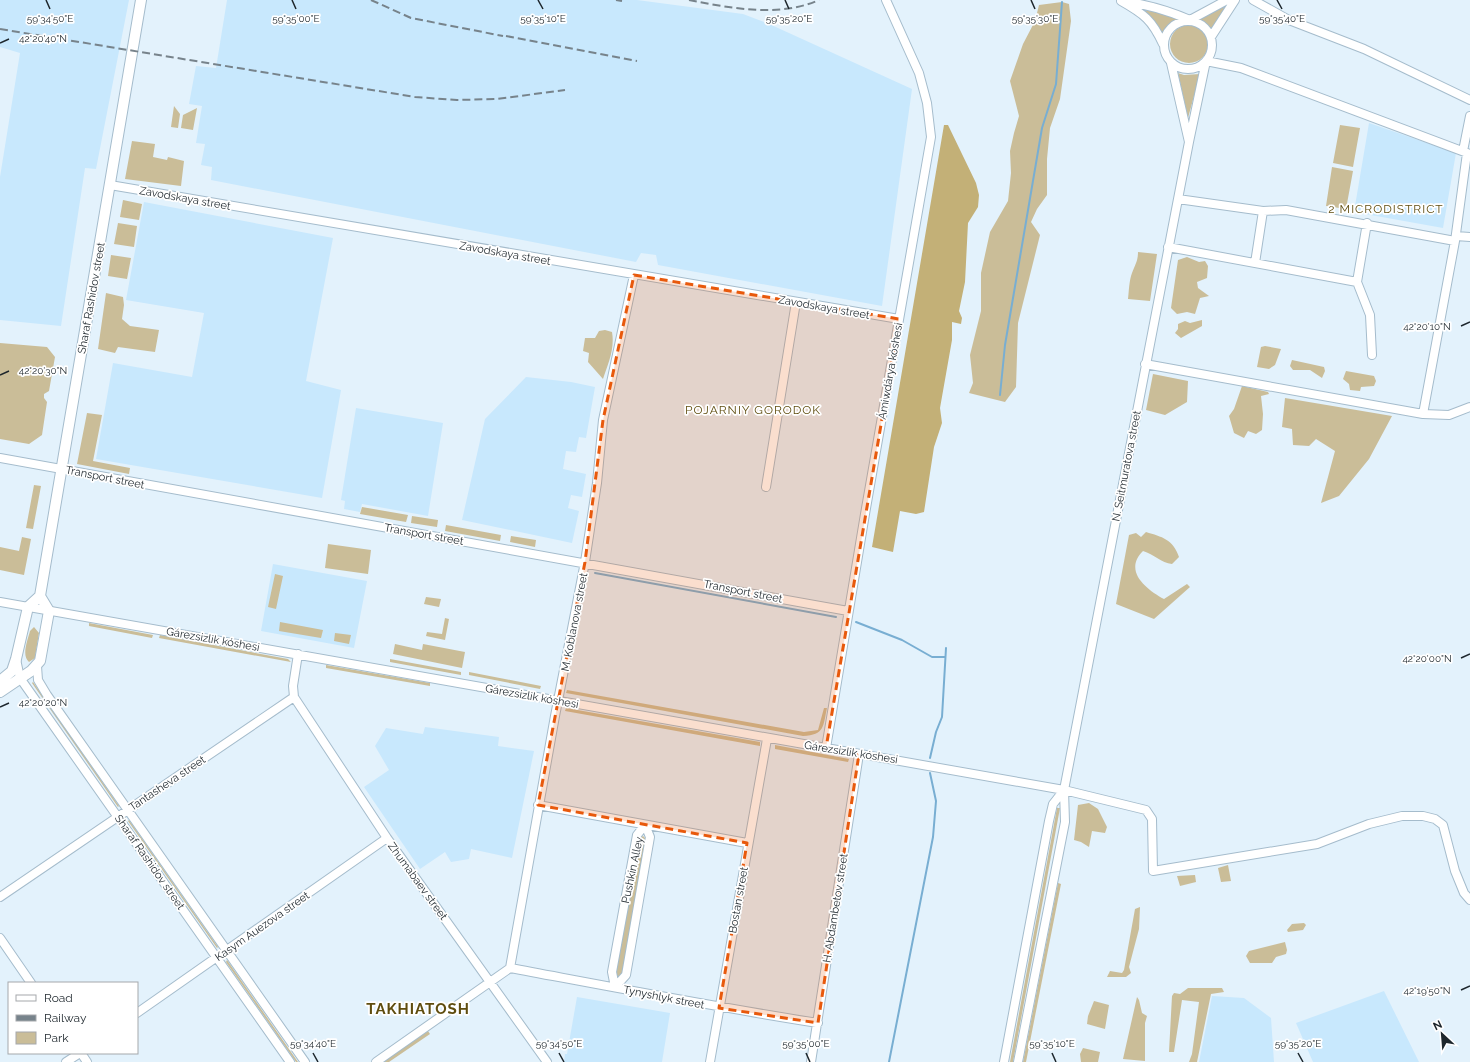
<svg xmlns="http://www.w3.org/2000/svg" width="1470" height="1062" font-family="Raleway,sans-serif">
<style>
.built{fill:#c8e8fd}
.green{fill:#cabd98}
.forest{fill:#c3b077}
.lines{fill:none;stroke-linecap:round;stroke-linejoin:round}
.stream{stroke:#78aed2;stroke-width:2}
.minor-casing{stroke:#a5bccc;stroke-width:10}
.major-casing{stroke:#a5bccc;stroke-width:12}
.minor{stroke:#fff;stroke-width:8}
.major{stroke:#fff;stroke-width:10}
.rail{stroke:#77838b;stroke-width:2;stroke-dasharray:8 4;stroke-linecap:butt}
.marked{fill:#e8590c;fill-opacity:0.2;stroke:#e8590c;stroke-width:3;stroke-dasharray:8 5;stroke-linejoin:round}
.ticks{fill:none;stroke:#1d262c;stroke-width:1.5}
.labels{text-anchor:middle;stroke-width:3.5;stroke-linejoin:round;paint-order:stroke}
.street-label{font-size:11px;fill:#1d262c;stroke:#fff}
.neighbourhood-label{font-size:12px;letter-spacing:1px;fill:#5f4d0f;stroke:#fff}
.district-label{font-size:15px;font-weight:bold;letter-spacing:1px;fill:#5f4d0f;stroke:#fff}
.ticks-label{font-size:10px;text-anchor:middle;fill:#1d262c;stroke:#fff;stroke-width:3.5;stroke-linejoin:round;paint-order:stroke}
</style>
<rect width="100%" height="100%" fill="#e3f2fc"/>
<!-- built -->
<path class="built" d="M0 0H129L96 169 85 168 61 326 0 320V177L20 53 0 47Z
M227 0H637L743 14 767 23 912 89 882 306 658 265 656 255 641 253 636 262 211 180 212 167 201 165 205 144 196 143 202 106 189 104 196 66 216 68Z
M1369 123 1456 153 1443 228 1354 212Z
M144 202 333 238 306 381 341 390 322 498 96 459 113 363 192 377 204 313 126 300Z
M526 377 571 382 595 387 586 438 579 437 576 452 566 451 563 469 586 474 582 497 571 495 568 508 579 511 572 543 462 520 485 419Z
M356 408 443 423 428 516 362 504 360 512 344 509 345 501 341 500Z
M273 564 367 581 354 648 261 631Z
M425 727 499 737 498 746 534 751 512 858 471 849 469 859 451 862 445 852 420 869 364 787 389 770 375 746 386 728 423 734Z
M1384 991 1419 1062H1313L1296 1023Z
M1212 996 1244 998 1271 1018 1274 1062H1199Z
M577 997 670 1013 662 1062H564L565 1054H567Z"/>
<!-- green -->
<path class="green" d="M1062 2 1069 4 1071 21 1060 99 1050 128 1047 159V195L1037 209 1031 222 1040 235 1018 323 1016 387 1005 402 969 393 973 383 970 355 981 311V273L990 232 1008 201 1011 173 1010 151 1014 133 1019 116 1010 81 1023 44 1035 21 1039 5Z
M1231 2 1211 32 1197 19Z
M1141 8 1178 19 1170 23 1162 34 1153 19Z
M1170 44a19 19 0 1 1 38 0a19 19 0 1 1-38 0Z
M1178 73 1184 75 1200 74 1188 118Z
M174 106 180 114 178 128 171 127Z
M197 108 193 130 181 128 183 115Z
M1340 125 1360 128 1353 167 1333 163Z
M132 141 155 144 153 157 167 160 168 157 184 161 181 186 125 179Z
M1332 167 1353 171 1346 209 1326 206Z
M123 200 142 204 139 220 120 217Z
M118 223 137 226 134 247 114 244Z
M1138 252 1157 254 1150 301 1128 299C1129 291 1129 281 1132 273 1135 265 1138 261 1138 252Z
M111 255 131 258 127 279 108 276Z
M1187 257 1199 262 1205 261 1208 266 1207 278 1197 282 1198 288 1209 296 1200 298 1195 314 1187 312 1177 314 1171 308 1178 260Z
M106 293 123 297 124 305 122 319 130 326 159 330 155 352 118 347 115 353 98 349Z
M1202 320V326L1181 338 1175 333 1178 329V324L1185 321 1190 323Z
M605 330 612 332C615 349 608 364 603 379L588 362 589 353 583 351 585 338H595L599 331Z
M0 343 47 347 55 357 49 391 44 394V398L47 402 42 435 29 444 0 439Z
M1265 346 1281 349 1275 365 1269 369 1257 367 1261 347Z
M1292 360 1324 367 1325 371 1322 378 1310 370H1293L1290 366Z
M1346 371 1374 376 1376 381 1374 386 1361 387 1360 391 1350 390 1349 384 1343 379Z
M1153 374 1188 381 1187 402 1165 415 1146 410Z
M1242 386 1268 392 1269 394 1261 396 1263 414 1262 430 1256 434 1248 431 1244 438 1234 433 1229 416 1234 409Z
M1285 398 1392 416 1369 459 1339 496 1321 503 1335 451 1316 439 1309 446 1293 445 1292 429 1282 427Z
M87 413 102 415 93 461 130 468 129 474 77 464Z
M34 485 41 486 33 529 26 528Z
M362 507 408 515 406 522 360 514Z
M412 516 438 520 437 527 411 523Z
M446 525 501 535 500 541 445 531Z
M1146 532C1162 537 1173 539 1179 557L1172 564C1161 563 1154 554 1143 551 1123 571 1146 589 1164 599L1187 584 1190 587 1154 619 1116 604 1129 535 1136 533 1141 537Z
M511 536 536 540 535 547 510 542Z
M22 537 31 539 24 575 0 570V547L19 551Z
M328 544 371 550 368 574 325 568Z
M275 574 283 576 276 609 268 607Z
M426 597 441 599 439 607 424 604Z
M445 618 449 619 445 640 426 636 427 632 442 634Z
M280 622 323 630 321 638 279 631Z
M89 623 153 635 152 638 89 626Z
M34 627 39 633 35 658 29 662C21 656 28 639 30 631Z
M335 633 351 635 349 644 334 641Z
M160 635 288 659 291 662 159 638Z
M395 644 422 650 423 644 465 652 462 668 393 654Z
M390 659 461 672V675L390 662Z
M326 665 430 683V686L326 668Z
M469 672 541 686 540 689 469 675Z
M33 682 119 806 118 807 32 683Z
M567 690 804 732 818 730 824 708H827C823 726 825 735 803 736L566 693Z
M566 708 760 742V746L565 711Z
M775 745 849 759 848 762 775 749Z
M1089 803 1098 809 1107 827 1105 833 1092 831 1089 847 1081 842 1074 840 1078 805Z
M1057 808H1060L1013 1062H1010Z
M129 820 218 947 217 948 128 821Z
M643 836 646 839 622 975 618 977 616 974 640 838Z
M1228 865 1231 881 1221 882 1218 868Z
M1195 875 1196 882 1180 886 1177 876Z
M1058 883 1061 884 1026 1062H1023Z
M1140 907 1139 929 1129 967 1131 973 1126 977H1107L1110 971 1122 973 1124 970 1135 909Z
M1304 923 1306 925 1303 930 1288 932 1287 930 1292 924Z
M1285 942 1287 950 1286 954 1276 957 1272 963H1250L1246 956 1249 951Z
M227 960 298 1062H296L226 962Z
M1188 988H1222L1224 992 1211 994 1197 1062H1185H1189L1192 1054 1199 1002 1182 1000 1174 1052H1169L1172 996 1174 993 1180 994Z
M1137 997 1139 1000 1142 1013 1147 1016 1145 1023V1061L1123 1059Z
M1094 1001 1109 1005 1105 1029 1087 1024 1088 1016Z
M428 1031 430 1034 389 1062H382Z
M1083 1048 1100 1052 1098 1062H1081L1080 1054Z"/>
<!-- forest -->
<path class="forest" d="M944 125H948L976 183 979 195 978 207 968 223 965 282 959 311 962 318 961 324 952 322V340L940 408 942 423 934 447 924 512 916 514 900 511 893 552 872 547Z"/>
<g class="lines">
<!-- stream -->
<path class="stream" d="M1000 395 1005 345 1042 128 1056 84 1062 2
M595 573 836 617
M856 622 902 640 932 657H945
M930 758 936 732 942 717 946 648
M889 1062 933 837 936 801 930 773"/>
<defs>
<path id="minor" d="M1253 0 1289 20 1364 49 1470 100
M1164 45a24 24 0 1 1 48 0a24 24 0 1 1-48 0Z
M1211 37 1235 0
M1163 44C1152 20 1144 14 1121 1 1146 4 1167 10 1190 20L1227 0
M1171 63 1189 142 1206 61 1241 68 1470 154
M1463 151 1470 116
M110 185 899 319
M1178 199 1263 211 1286 210 1455 241
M1367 223 1357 282 1370 315 1372 355
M1456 236 1470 237
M1168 247 1357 282
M1255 263 1263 211
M1145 364 1423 414 1449 415 1470 407
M1423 414 1455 241 1467 153
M0 458 848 611
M766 487 796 302
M0 602 1064 790 1146 810 1152 819 1153 871 1317 844 1369 824 1402 816H1423L1435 819 1443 825 1455 871 1464 893 1470 900
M16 659 20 678 290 1062
M37 666 38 680 47 695 305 1062
M294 697 387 838 547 1062
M294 697 293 686 298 654
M826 748 865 514 931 137 927 103 919 73 886 0
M538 805 747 843
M645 825 650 837 626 975 615 987 612 972 637 835Z
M0 897 294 697
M0 938 31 983
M510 968 555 716 585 562 597 483 603 420 634 275
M510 968C612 987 715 1007 818 1023
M137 1013 387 838
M81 1053 87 1062
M66 1062 80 1053
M376 1062 510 968
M710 1062 767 739
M811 1062 859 754
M1004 1062 1049 821 1053 804 1064 790
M1018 1062 1065 822 1064 790 1189 142"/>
<path id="major" d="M40 596 141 0
M0 681 12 671 16 659 28 607 40 596
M0 692 31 671 40 661 49 611 40 596"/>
</defs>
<!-- minor casing -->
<use href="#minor" class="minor-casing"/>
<!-- major casing -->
<use href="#major" class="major-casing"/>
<!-- minor -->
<use href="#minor" class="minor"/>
<!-- major -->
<use href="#major" class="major"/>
<!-- rail -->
<path class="rail" d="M371 0 411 18 503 36
M616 0 622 1
M689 0C731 8 778 18 819 0
M0 29 415 97 457 100 497 99 565 90
M506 36 637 61"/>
</g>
<!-- marked area -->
<path class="marked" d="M634 275 899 319 826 748 859 754 818 1023 719 1008 747 843 538 805 585 562 603 420Z"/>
<!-- ticks -->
<path class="ticks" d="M46 0 50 9M292 0 296 9M538 0 543 9M785 0 789 9M1031 0 1035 9M1277 0 1282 9M0 43 9 39M1461 326 1470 322M0 375 9 371M1461 658 1470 654M0 707 9 703M1461 990 1470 986M313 1053 318 1062M559 1053 564 1062M806 1053 810 1062M1052 1053 1056 1062M1298 1053 1303 1062"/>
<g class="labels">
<!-- street labels -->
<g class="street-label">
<text transform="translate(185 198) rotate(10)" y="4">Zavodskaya street</text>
<text transform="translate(505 253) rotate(10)" y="4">Zavodskaya street</text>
<text transform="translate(91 298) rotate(-80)" y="4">Sharaf Rashidov street</text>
<text transform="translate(824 307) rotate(10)" y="4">Zavodskaya street</text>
<text transform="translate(890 371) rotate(-80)" y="4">Ámiwdárya kóshesi</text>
<text transform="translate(1126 466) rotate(-79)" y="4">N. Seitmuratova street</text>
<text transform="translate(105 477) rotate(11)" y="4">Transport street</text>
<text transform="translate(424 534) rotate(10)" y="4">Transport street</text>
<text transform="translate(743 591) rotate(11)" y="4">Transport street</text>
<text transform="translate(574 622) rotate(-79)" y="4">M. Koblanova street</text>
<text transform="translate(213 639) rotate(10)" y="4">Gárezsizlik kóshesi</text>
<text transform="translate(532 696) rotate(10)" y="4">Gárezsizlik kóshesi</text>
<text transform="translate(851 752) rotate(9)" y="4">Gárezsizlik kóshesi</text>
<text transform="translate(167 783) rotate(-34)" y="4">Tantasheva street</text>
<text transform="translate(150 862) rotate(55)" y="4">Sharaf Rashidov street</text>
<text transform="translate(632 870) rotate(-78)" y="4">Pushkin Alley</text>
<text transform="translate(418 881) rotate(54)" y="4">Zhumabaev street</text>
<text transform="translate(738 900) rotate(-80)" y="4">Bostan street</text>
<text transform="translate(835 908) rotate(-81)" y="4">H. Abdambetov street</text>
<text transform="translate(262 926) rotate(-35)" y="4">Kasym Auezova street</text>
<text transform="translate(664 997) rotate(11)" y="4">Tynyshlyk street</text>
</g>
<!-- neighbourhood labels -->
<g class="neighbourhood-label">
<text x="1386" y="213">2 MICRODISTRICT</text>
<text x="753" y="414">POJARNIY GORODOK</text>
</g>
<!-- district labels -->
<g class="district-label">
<text x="418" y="1014">TAKHIATOSH</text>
</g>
</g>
<g class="ticks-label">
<text x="50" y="22">59°34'50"E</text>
<text x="296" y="22">59°35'00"E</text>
<text x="789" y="22">59°35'20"E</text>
<text x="1035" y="22">59°35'30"E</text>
<text x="1282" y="22">59°35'40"E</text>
<text x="543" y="22">59°35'10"E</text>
<text x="43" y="42">42°20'40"N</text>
<text x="1427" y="330">42°20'10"N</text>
<text x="43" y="374">42°20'30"N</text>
<text x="1427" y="662">42°20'00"N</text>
<text x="43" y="706">42°20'20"N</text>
<text x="1427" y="994">42°19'50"N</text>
<text x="313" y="1047">59°34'40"E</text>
<text x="559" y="1047">59°34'50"E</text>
<text x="806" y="1047">59°35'00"E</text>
<text x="1052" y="1047">59°35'10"E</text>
<text x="1298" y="1047">59°35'20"E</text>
</g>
<!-- legend -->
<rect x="8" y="982" width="130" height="72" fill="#ffffff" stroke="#a5a8ab"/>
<rect x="16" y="995" width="20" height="6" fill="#ffffff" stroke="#a5a8ab"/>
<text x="44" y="1002" font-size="12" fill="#1d262c">Road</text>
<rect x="16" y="1015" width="20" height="6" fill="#77838b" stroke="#a5a8ab"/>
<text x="44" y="1022" font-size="12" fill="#1d262c">Railway</text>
<rect x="16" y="1032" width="20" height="12" fill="#cabd98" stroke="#a5a8ab"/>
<text x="44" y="1042" font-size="12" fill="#1d262c">Park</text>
<!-- north arrow -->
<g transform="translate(1442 1034) rotate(334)" stroke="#ffffff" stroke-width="3" paint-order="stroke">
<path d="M0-3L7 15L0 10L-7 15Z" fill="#1d262c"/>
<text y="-6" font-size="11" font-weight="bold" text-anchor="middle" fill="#1d262c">N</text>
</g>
</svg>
